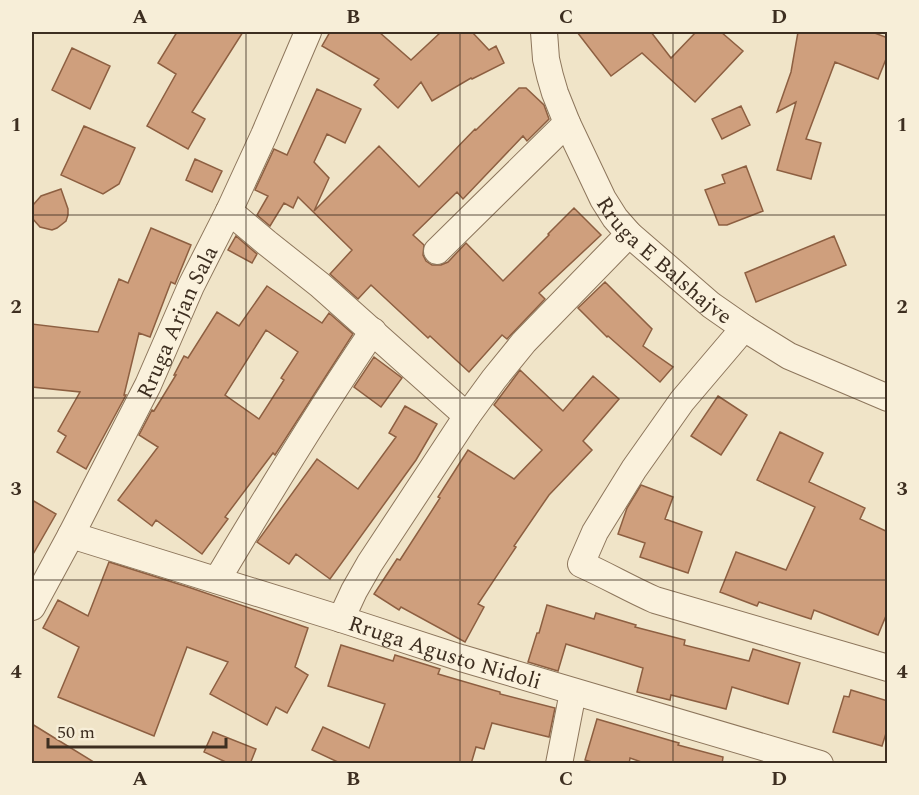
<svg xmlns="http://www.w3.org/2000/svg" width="919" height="795" font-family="Spectral,serif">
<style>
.building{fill:#cf9f7d;stroke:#8d5f41;stroke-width:1.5;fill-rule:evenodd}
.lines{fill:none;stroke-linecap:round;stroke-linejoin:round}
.minor-casing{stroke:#8d765c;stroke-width:28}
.minor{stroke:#faf1dc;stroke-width:26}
.grid{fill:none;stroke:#3d2e20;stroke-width:1.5;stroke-opacity:0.55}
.labels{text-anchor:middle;stroke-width:5;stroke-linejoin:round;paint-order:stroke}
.street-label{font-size:22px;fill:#3d2e20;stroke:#f7eed8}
.neatline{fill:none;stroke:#3d2e20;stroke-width:2}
.grid-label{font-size:20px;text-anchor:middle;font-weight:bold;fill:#3d2e20}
</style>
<rect width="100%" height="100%" fill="#f0e4c8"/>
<!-- building -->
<path class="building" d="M177 32H243L192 112 205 119 188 149 147 126 176 74 158 63Z
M330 32H379L411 60 441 32H472L489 50 496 46 504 63 472 79 471 78 432 101 421 82 398 108 374 85 379 79 322 46Z
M577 32H651L671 58 696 32H721L743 51 695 102 642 53 611 76Z
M798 32H872L888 38V54L878 79 835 62 806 139 821 143 811 179 777 170 796 102 777 112 791 72Z
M72 48 110 66 90 109 52 90Z
M519 88H526L544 105 549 119 527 141 523 136 463 199 457 192 413 235 424 245 423 255 426 261 432 265H441L448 262 466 243 503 281 549 235 548 234 574 208 601 235 539 293 545 299 507 339 502 335 469 372 430 336 428 338 371 285 358 299 330 274 352 250 298 197 293 208 284 203 270 226 257 215 268 196 255 190 274 149 287 155 317 89 361 109 345 143 327 134 314 162 329 178 314 211 379 146 419 187 475 129 476 130Z
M741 106 750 125 722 139 712 119Z
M84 126 135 148 119 184 103 194 61 175Z
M195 159 222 171 212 192 186 180Z
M746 166 763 211 727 225H719L705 190 725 183 722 175Z
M61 189 68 209V215L66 221 57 228 52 230 40 227 32 218 33 205 41 196Z
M151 228 191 245 175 284 171 282 150 337 139 333 124 395H126L86 469 57 452 66 436 58 431 80 392 32 387V324L98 332 119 279 128 283Z
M236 236 257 254 252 263 228 250Z
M834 236 846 265 756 302 745 273Z
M605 282 652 329 643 346 673 367 660 382 608 336 607 337 578 308Z
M267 286 322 323 329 313 353 334 275 455 273 453 225 517 228 519 202 554 156 520 152 526 118 500 158 447 139 435 152 410 154 411 176 375H174L184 356 188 358 217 312 239 326ZM266 330 298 352 281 378 284 380 259 419 225 395Z
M374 357 402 378 381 407 354 387Z
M520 370 563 411 593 376 619 399 583 441 592 450 549 495 514 546 516 547 478 604 484 607 465 642 401 607 399 610 374 594 397 559 400 560 440 498 438 497 468 450 514 479 542 450 494 405Z
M718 396 747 415 721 455 691 436Z
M405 406 437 424 416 460 330 579 296 554 289 564 257 542 317 459 358 489 396 437 389 433Z
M780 432 823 453 809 482 865 508 860 519 888 532V611L878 635 814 610 811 619 759 602 757 606 720 592 736 552 786 570 815 507 757 480Z
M641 485 673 497 665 519 702 532 688 573 640 557 645 543 618 534 627 508Z
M32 500 56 514 32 556Z
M109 562 191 588 308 628 295 667 308 675 287 713 276 707 267 725 210 694 228 662 187 647 154 736 58 697 79 647 43 628 58 600 88 616Z
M547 605 594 619 596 613 636 625 635 627 685 640 684 645 749 661 753 649 800 663 788 704 732 687 726 709 671 695 670 700 637 692 643 668 566 644 558 671 528 662 537 633H539Z
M341 645 393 661 395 655 440 669 438 674 500 692V694L555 708 549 737 492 723 484 749 476 747 471 764H342L312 750 323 727 369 748 385 704 328 686Z
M851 690 888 701V727L882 746 833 732 844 696 849 697Z
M597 719 679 743 678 745 723 757 722 764H647L630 758 629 764H599L585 760Z
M32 724 53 737 97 764H32Z
M213 732 256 749 250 764H230L204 752Z"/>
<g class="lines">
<defs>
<g id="minor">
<path id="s1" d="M544 32 546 59 550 76 555 93 567 123 603 199 615 218 629 234 711 305 744 328 789 356 888 398"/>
<path d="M229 211 267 243 320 285 467 416"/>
<path d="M437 251 567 123"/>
<path d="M744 328 682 401 634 469 595 532 581 564C606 575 630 589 655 600L888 668"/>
<path id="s2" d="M71 535 341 619 461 658 820 764"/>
<path d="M217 580C267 496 318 412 373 331"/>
<path id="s3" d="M32 607 71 535 148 385 191 286 229 211 264 135 308 32"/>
<path d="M341 619 354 591 370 563 467 416 494 379 524 342 629 234"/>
<path d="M559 764 573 692"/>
</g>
</defs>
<!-- minor casing -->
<use href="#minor" class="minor-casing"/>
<!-- minor -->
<use href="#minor" class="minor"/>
</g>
<!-- grid -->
<path class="grid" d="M246 32V764M460 32V764M673 32V764M32 215H888M32 398H888M32 580H888"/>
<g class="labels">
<!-- street labels -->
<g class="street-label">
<text dy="8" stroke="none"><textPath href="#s1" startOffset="266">Rruga E Balshajve</textPath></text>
<text dy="8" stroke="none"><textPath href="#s3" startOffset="320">Rruga Arjan Sala</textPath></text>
<text dy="8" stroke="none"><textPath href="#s2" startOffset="392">Rruga Agusto Nidoli</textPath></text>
</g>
</g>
<!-- border -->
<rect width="919" height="795" fill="none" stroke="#f7eed8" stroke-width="66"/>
<!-- scale -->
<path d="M48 738v9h178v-9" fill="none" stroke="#3d2e20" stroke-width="3"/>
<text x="57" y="738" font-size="18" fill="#3d2e20" stroke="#f7eed8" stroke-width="4.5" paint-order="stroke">50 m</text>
<rect x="33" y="33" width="853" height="729" class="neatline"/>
<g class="grid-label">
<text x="140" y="23">A</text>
<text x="353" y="23">B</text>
<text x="566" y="23">C</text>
<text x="779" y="23">D</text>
<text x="16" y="131">1</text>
<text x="902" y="131">1</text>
<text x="16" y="313">2</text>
<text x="902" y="313">2</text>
<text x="16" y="495">3</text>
<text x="902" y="495">3</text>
<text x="16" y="678">4</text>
<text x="902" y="678">4</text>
<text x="140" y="785">A</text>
<text x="353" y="785">B</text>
<text x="566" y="785">C</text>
<text x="779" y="785">D</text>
</g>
</svg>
